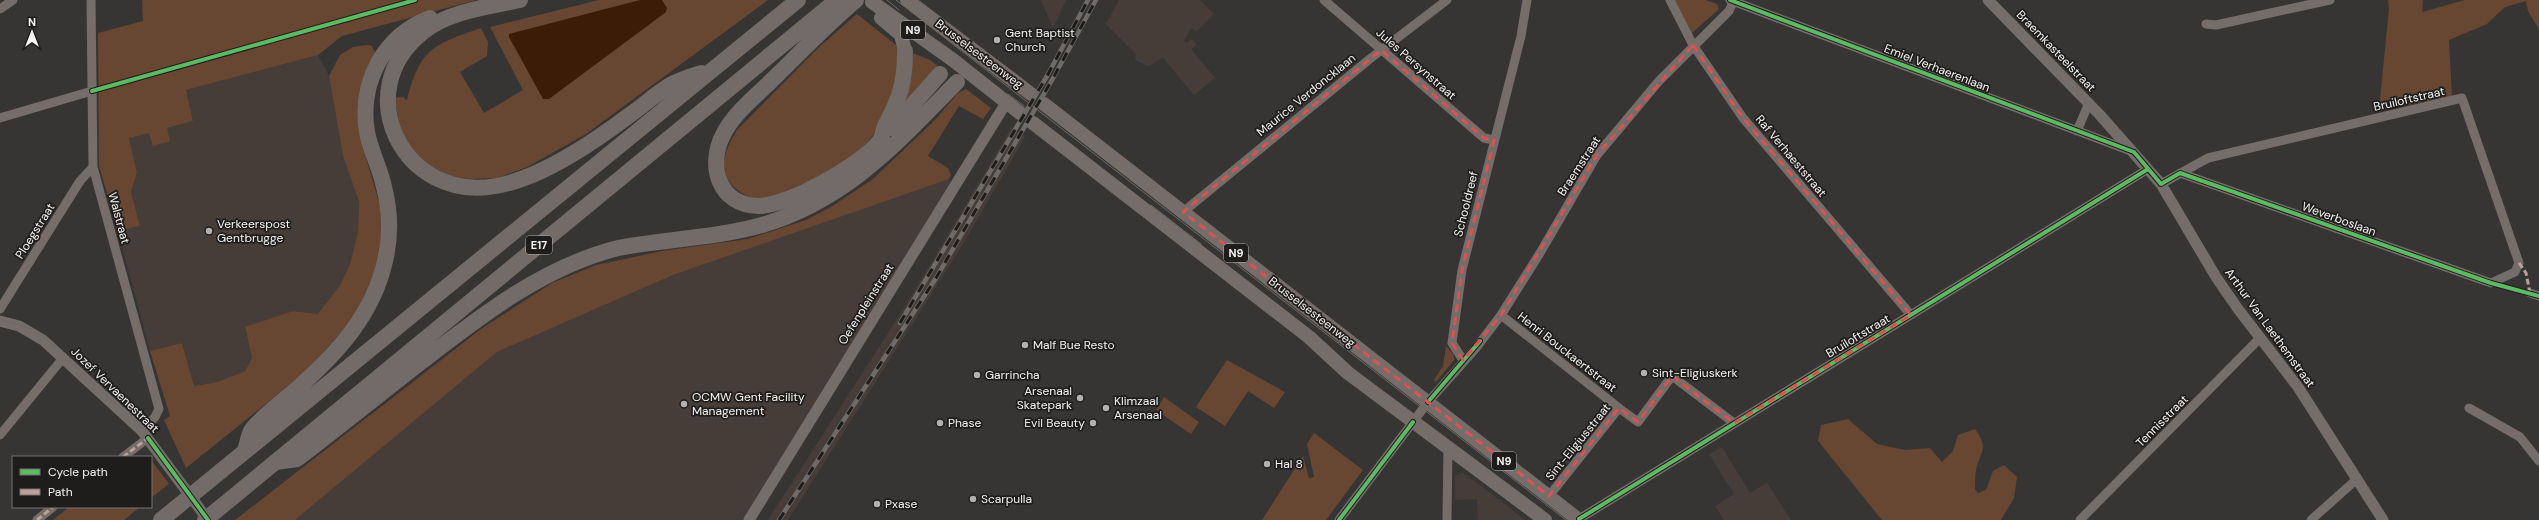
<svg xmlns="http://www.w3.org/2000/svg" width="2539" height="520" font-family="'DM Sans',sans-serif">
<style>
.built{fill:#463d39}
.green{fill:#674632}
.water{fill:#3b1c06}
.lines{fill:none;stroke-linecap:round;stroke-linejoin:round}
.minor{stroke:#756d69;stroke-width:9}
.tertiary{stroke:#756d69;stroke-width:11}
.primary{stroke:#756d69;stroke-width:14}
.motorway{stroke:#726b67;stroke-width:16}
.tram{stroke:#6e6b68;stroke-width:1}
.rail-casing{stroke:#6e6b68;stroke-width:4.5}
.rail{stroke:#1e1d1c;stroke-width:3;stroke-dasharray:9;stroke-linecap:butt}
.quiet{stroke:#bda197;stroke-width:3;stroke-dasharray:6 3;stroke-linecap:butt}
.cycleway-casing{stroke:#1e1d1c;stroke-width:6}
.cycleway{stroke:#5cba63;stroke-width:4}
.marked{fill:none;stroke:#dc5151;stroke-width:3;stroke-dasharray:8 5;stroke-linejoin:round}
.poi-dot{fill:#b3b1b0;stroke:#1e1d1c;stroke-width:1.5}
.labels{text-anchor:middle;stroke-width:3.5;stroke-linejoin:round;paint-order:stroke}
.shield{fill:#1e1d1c;stroke:#b5b4b2;stroke-width:1}
.shield-label{font-size:11px;font-weight:bold;fill:#f6f4f3}
.poi-label{font-size:12px;fill:#f6f4f3;stroke:#1e1d1c;text-anchor:start}
.street-label{font-size:12px;fill:#f6f4f3;stroke:#1e1d1c}
</style>
<rect width="100%" height="100%" fill="#373534"/>
<!-- built -->
<path class="built" d="M1041 0H1066L1053 28Z
M1119 0H1200L1214 14 1197 31 1191 28 1184 41 1186 43 1192 39 1197 45 1191 49 1215 78 1194 95 1163 58 1148 66 1135 60 1136 54 1106 24Z
M318 55 329 76 343 156 359 202 358 232 350 264 340 285 318 314 293 311 245 328 252 358 245 371 217 382 194 386 182 343 150 351 118 231 140 226 131 192 137 173 129 138 193 121 186 90Z
M1012 127 1025 137 963 244 788 520H768L906 305Z
M946 179 957 182 749 520H295L497 352 673 275Z
M1722 447 1750 493 1767 483 1791 520H1724L1715 506 1734 494 1709 454Z
M1463 473 1488 491 1525 520H1478L1477 499 1455 500V476Z"/>
<!-- green -->
<path class="green" d="M142 0H476L342 36 318 55 186 90 193 121 167 128 170 141 153 146 149 133 129 138 137 173 131 192 140 226 118 231 99 166 98 33 143 21Z
M599 0H768L586 134 527 167 497 178 470 179 450 176 427 164 411 149 399 127 395 98 403 97 407 100C420 49 432 45 481 28L488 42 487 56 460 72 484 113 523 90 490 27Z
M1675 0H1705L1717 4 1719 9 1692 33Z
M2388 0H2423L2422 12 2465 0H2539V29L2528 11 2526 1 2505 7 2487 24 2449 40 2452 97 2379 110 2389 8Z
M857 14 901 49C896 80 892 108 873 135 853 164 817 179 785 191 779 194 772 198 766 199 744 201 722 183 724 161 725 150 732 139 737 130L818 48Z
M368 45 372 46 376 55 366 158 382 212V233L378 265 369 291 357 313 338 336 303 374 186 468 164 420 170 416 150 351 182 343 194 386 217 382 245 371 252 358 245 327 293 311 318 314 340 285 350 264 358 232 359 202 343 156 329 76 340 55 353 47Z
M910 52 930 60 940 68 901 113C910 92 911 75 910 52Z
M966 89 991 108 983 119 959 106 928 156 948 168 951 175 949 179 673 275 497 352 295 520H235L481 329 552 283 596 265 662 251 748 239 806 220 831 207 873 179 935 120 957 94Z
M1446 346 1454 355V360L1436 382 1434 380 1443 366Z
M1227 360 1285 392 1274 408 1248 391 1225 426 1196 407Z
M1164 397 1199 422 1191 434 1156 410Z
M1848 419 1877 444 1905 450 1930 448 1942 462 1953 451 1958 435 1975 429C1989 447 1981 451 1976 470 1975 476 1975 483 1975 489L1978 493 1986 490 1993 471 2004 465 2017 477 2014 498 2001 520H1882L1818 441 1821 425Z
M1314 433 1363 470 1326 520H1262L1303 456 1309 478 1314 477 1307 444Z
M151 460 169 484 151 498Z
M69 507H140L124 520H53Z"/>
<!-- water -->
<path class="water" d="M640 0H662L667 8 666 12 549 99H543L509 37V34Z"/>
<g class="lines">
<!-- minor -->
<path class="minor" d="M91 0 93 167 159 409 155 417 142 431
M1324 0 1484 138 1494 140
M1670 0 1693 45 1743 118 1911 315
M1730 0 2131 151
M0 9 13 0
M2206 24 2216 25 2330 0
M0 118 92 91
M2077 131 2089 103
M2161 184 2208 158 2462 98 2519 263 2515 272 2491 283 2180 173
M1183 212 1371 58 1447 0
M2530 293 2539 296
M0 309 80 181 93 167
M1501 315 1619 408
M1463 360 1452 343 1462 270 1521 36 1527 0
M2469 408 2520 437 2539 461
M0 435 63 358
M123 457 148 438
M1549 496 1619 408 1638 422 1672 376 1734 423
M1579 519 2148 169
M37 520 53 507
M1339 520 1428 402 1476 348 1501 315 1540 253 1597 155 1659 81 1729 11 1734 0
M1447 520 1448 447
M2080 520 2260 338
M2311 520 2357 479"/>
<!-- tertiary -->
<path class="tertiary" d="M1988 0 2099 114 2161 184 2216 277 2238 309 2298 387 2383 520
M0 321 19 326 43 340 142 431 208 520
M749 520 1006 103"/>
<!-- primary -->
<path class="primary" d="M907 0 1031 94
M872 2 953 60 1020 113
M881 18 901 35 905 51
M1044 104 1579 520
M1033 123 1309 337 1348 373 1545 520"/>
<!-- motorway -->
<path class="motorway" d="M520 0C488 7 449 11 423 32 348 91 403 203 496 186 542 178 594 142 631 114 645 104 658 92 672 84 681 79 692 76 701 73
M856 0C826 25 799 54 771 81 755 97 733 114 723 135 707 166 719 205 758 206 786 207 865 163 880 140 883 136 883 130 885 126 900 98 905 83 905 51
M892 128 940 74
M245 451C247 445 248 437 251 431 256 421 288 397 298 388 337 353 373 315 385 261 391 236 390 208 383 183 379 166 370 149 367 132 359 83 383 36 430 18
M275 462 297 459C339 427 380 394 421 362 482 315 543 267 618 248 665 239 716 238 762 225 847 200 898 142 957 82
M161 520 798 0
M205 520 837 0"/>
<!-- tram -->
<path class="tram" d="M887 0 899 10
M896 0 1566 520
M1008 94 1024 106
M1151 205 1201 244
M0 319 34 330 45 338 144 430 211 520"/>
<defs>
<path id="rail" d="M900 323 1047 76 1088 0
M779 520 936 278 1052 80 1096 0"/>
</defs>
<!-- rail casing -->
<use href="#rail" class="rail-casing"/>
<!-- rail -->
<use href="#rail" class="rail"/>
<!-- quiet -->
<path class="quiet" d="M2519 263 2526 273 2530 293H2528
M123 457 148 438
M37 520 53 507"/>
<defs>
<path id="cycleway" d="M1730 0 2134 152 2161 184 2180 173 2491 283 2539 296
M92 91 415 0
M1428 402 1480 341
M148 438 208 520
M1579 519 2148 169
M1339 520 1413 422"/>
</defs>
<!-- cycleway casing -->
<use href="#cycleway" class="cycleway-casing"/>
<!-- cycleway -->
<use href="#cycleway" class="cycleway"/>
</g>
<!-- marked area -->
<path class="marked" d="M1693 45 1743 118 1911 315 1734 423 1672 376 1638 422 1619 408 1549 496 1183 212 1381 50 1484 138 1494 140 1462 270 1452 343 1463 360 1501 315 1597 155Z"/>
<!-- markers -->
<g class="poi-dot">
<circle cx="997" cy="40" r="4"/>
<circle cx="209" cy="231" r="4"/>
<circle cx="1025" cy="345" r="4"/>
<circle cx="1644" cy="373" r="4"/>
<circle cx="977" cy="375" r="4"/>
<circle cx="1080" cy="398" r="4"/>
<circle cx="684" cy="404" r="4"/>
<circle cx="1106" cy="408" r="4"/>
<circle cx="940" cy="423" r="4"/>
<circle cx="1093" cy="423" r="4"/>
<circle cx="1267" cy="464" r="4"/>
<circle cx="973" cy="499" r="4"/>
<circle cx="877" cy="504" r="4"/>
</g>
<g class="labels">
<!-- shield labels -->
<g class="shield">
<rect x="901" y="21" width="24" height="18" rx="3"/>
<rect x="526" y="236" width="26" height="18" rx="3"/>
<rect x="1224" y="244" width="24" height="18" rx="3"/>
<rect x="1492" y="452" width="24" height="18" rx="3"/>
</g>
<g class="shield-label">
<text x="913" y="34">N9</text>
<text x="539" y="249">E17</text>
<text x="1236" y="257">N9</text>
<text x="1504" y="465">N9</text>
</g>
<!-- poi labels -->
<g class="poi-label">
<text x="1005" y="37">Gent Baptist<tspan x="1005" dy="14">Church</tspan></text>
<text x="217" y="228">Verkeerspost<tspan x="217" dy="14">Gentbrugge</tspan></text>
<text x="1033" y="349">Malf Bue Resto</text>
<text x="1652" y="377">Sint-Eligiuskerk</text>
<text x="985" y="379">Garrincha</text>
<text x="1072" y="395" text-anchor="end">Arsenaal<tspan x="1072" dy="14">Skatepark</tspan></text>
<text x="692" y="401">OCMW Gent Facility<tspan x="692" dy="14">Management</tspan></text>
<text x="1114" y="405">Klimzaal<tspan x="1114" dy="14">Arsenaal</tspan></text>
<text x="948" y="427">Phase</text>
<text x="1085" y="427" text-anchor="end">Evil Beauty</text>
<text x="1275" y="468">Hal 8</text>
<text x="981" y="503">Scarpulla</text>
<text x="885" y="508">Pxase</text>
</g>
<!-- street labels -->
<g class="street-label">
<text transform="translate(2056 51) rotate(46)" y="4">Braemkasteelstraat</text>
<text transform="translate(979 54) rotate(37)" y="4">Brusselsesteenweg</text>
<text transform="translate(1416 64) rotate(41)" y="4">Jules Persynstraat</text>
<text transform="translate(1937 68) rotate(21)" y="4">Emiel Verhaerenlaan</text>
<text transform="translate(1306 95) rotate(-39)" y="4">Maurice Verdoncklaan</text>
<text transform="translate(2409 99) rotate(-13)" y="4">Bruiloftstraat</text>
<text transform="translate(1791 156) rotate(50)" y="4">Raf Verhaeststraat</text>
<text transform="translate(1579 166) rotate(-57)" y="4">Braemstraat</text>
<text transform="translate(1466 204) rotate(-76)" y="4">Schooldreef</text>
<text transform="translate(119 218) rotate(75)" y="4">Walstraat</text>
<text transform="translate(2339 219) rotate(20)" y="4">Weverboslaan</text>
<text transform="translate(35 231) rotate(-58)" y="4">Ploegstraat</text>
<text transform="translate(866 304) rotate(-58)" y="4">Oefenpleinstraat</text>
<text transform="translate(1312 312) rotate(38)" y="4">Brusselsesteenweg</text>
<text transform="translate(2270 328) rotate(54)" y="4">Arthur Van Laethemstraat</text>
<text transform="translate(1858 336) rotate(-31)" y="4">Bruiloftstraat</text>
<text transform="translate(1567 352) rotate(38)" y="4">Henri Bouckaertstraat</text>
<text transform="translate(115 390) rotate(44)" y="4">Jozef Vervaenestraat</text>
<text transform="translate(2162 421) rotate(-45)" y="4">Tennisstraat</text>
<text transform="translate(1578 442) rotate(-51)" y="4">Sint-Eligiusstraat</text>
</g>
</g>
<!-- legend -->
<rect x="12" y="456" width="140" height="52" fill="#1e1d1c" stroke="#747372"/>
<rect x="20" y="469" width="20" height="6" fill="#5cba63" stroke="#747372"/>
<text x="48" y="476" font-size="12" fill="#f6f4f3">Cycle path</text>
<rect x="20" y="489" width="20" height="6" fill="#bda197" stroke="#747372"/>
<text x="48" y="496" font-size="12" fill="#f6f4f3">Path</text>
<!-- north arrow -->
<g transform="translate(32 32)" stroke="#1e1d1c" stroke-width="3" paint-order="stroke">
<path d="M0-3L7 15L0 10L-7 15Z" fill="#f6f4f3"/>
<text y="-6" font-size="11" font-weight="bold" text-anchor="middle" fill="#f6f4f3">N</text>
</g>
</svg>
